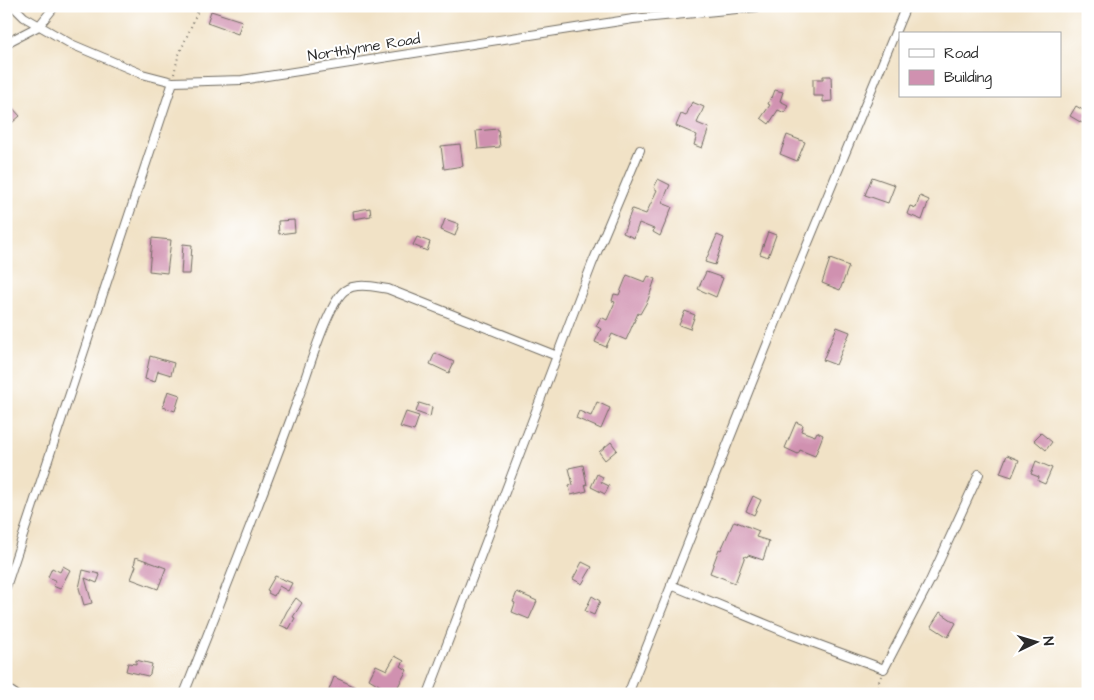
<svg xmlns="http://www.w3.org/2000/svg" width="1094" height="700" font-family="'Architects Daughter',sans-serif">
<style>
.building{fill:#d091b0}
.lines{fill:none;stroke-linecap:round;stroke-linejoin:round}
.minor-casing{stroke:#706b61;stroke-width:10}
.path{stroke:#706b61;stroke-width:2;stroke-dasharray:1 4;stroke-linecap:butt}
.minor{stroke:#fff;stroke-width:8}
.labels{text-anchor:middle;stroke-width:4;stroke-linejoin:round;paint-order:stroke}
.street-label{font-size:15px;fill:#2b2b2b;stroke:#fff}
</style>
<rect width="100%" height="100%" fill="#fff"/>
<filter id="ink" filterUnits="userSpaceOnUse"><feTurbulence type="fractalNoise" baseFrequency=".02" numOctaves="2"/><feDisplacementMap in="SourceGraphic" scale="10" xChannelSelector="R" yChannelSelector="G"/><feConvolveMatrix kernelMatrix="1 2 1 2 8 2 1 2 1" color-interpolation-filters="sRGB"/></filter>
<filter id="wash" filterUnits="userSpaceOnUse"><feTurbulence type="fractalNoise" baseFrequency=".0096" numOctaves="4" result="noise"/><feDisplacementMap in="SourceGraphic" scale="20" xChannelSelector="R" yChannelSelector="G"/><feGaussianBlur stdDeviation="1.12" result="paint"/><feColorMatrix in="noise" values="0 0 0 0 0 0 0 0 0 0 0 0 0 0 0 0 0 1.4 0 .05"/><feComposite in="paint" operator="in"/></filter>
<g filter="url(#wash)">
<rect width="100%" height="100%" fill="#f1e2c6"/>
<g id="blocks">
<!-- building -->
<path class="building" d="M211 11 242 21 238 34 207 23Z
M823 76H831L832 101 823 102V96H813V79H823Z
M775 90 783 92 780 101 788 105 785 113 778 110 769 124 761 118 770 105 768 104 771 97 772 98Z
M692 102 704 107 697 123 709 128 702 148 694 145 697 135 676 126 681 114 686 116Z
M10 105 20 116 6 128V109Z
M1076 106 1088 113 1082 123 1070 116Z
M498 129 500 147 478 149 476 131Z
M787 135 805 142 797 161 780 154Z
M460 144 463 166 444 169 441 146Z
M872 177 895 185 888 203 865 195Z
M658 179 670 185 662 203 672 207 660 236 653 232 654 229 639 223 634 238 623 233 632 209 646 214 657 190 654 188Z
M920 196 929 200 922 220 907 214 910 206 916 208Z
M370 208 371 216 354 219 353 211Z
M445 219 459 224 455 236 441 230Z
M294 220 295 232 279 234 278 221Z
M768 232 776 235 768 257 760 254Z
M717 235 724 238 715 265 705 262Z
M417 237 430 242 427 251 413 245Z
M152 238 171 240 167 273 149 271Z
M183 244 192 245 190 274H181Z
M830 259 849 266 840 290 822 283Z
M706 272 723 278 716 297 698 289Z
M627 275 645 282 648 276 655 279 648 300 640 314 638 313 626 340 612 334 606 347 595 342 601 329 596 326 601 317 607 320 615 302 612 301 614 294 619 295Z
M685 311 695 315 690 329 679 325Z
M837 327 850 332 836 365 823 360Z
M435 353 454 362 449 373 430 364Z
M150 356 174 363 171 375 158 371 155 382 145 379Z
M168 391 180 395 175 411 163 407Z
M597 402 610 408 601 429 576 418 579 411 591 416Z
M419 403 432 407 430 417 416 412Z
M406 412 419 416 414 431 400 427Z
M796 422 803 425 801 431 815 436 817 432 823 435 815 456 800 450 798 454 785 448Z
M1041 433 1052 442 1046 450 1034 440Z
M611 442 617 450 605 460 599 452Z
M1007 455 1019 460 1012 477 1000 473Z
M1036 461 1052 468 1045 484 1038 481 1039 477 1031 474Z
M583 465 587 485 585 484 587 491 571 495 569 486 573 485 569 468Z
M597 474 603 477 601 482 609 486 605 494 591 487Z
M753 496 761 500 754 515 746 511Z
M734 521 759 531 756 537 769 541 763 560 748 555 747 557 745 556 735 583 710 573 719 549 721 550Z
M136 557 166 568 158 589 131 579 136 566 134 565Z
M582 562 592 567 582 584 573 579Z
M63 566 70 570 60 589 53 586 56 581 48 577 52 568 60 572Z
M83 570 99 574 100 575 97 583 85 578 92 603 84 605 79 588Z
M275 576 292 583 288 591 279 586 274 596 268 593 269 591 267 590Z
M517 592 537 601 529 619 512 612 515 603 513 602Z
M592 596 600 601 594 615 585 611Z
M296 598 302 603 293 617 295 618 289 629 280 625 287 611Z
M940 612 956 623 948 637 931 626Z
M395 656 404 661 401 666 407 670 396 690 391 687 389 691 369 679 376 665 387 670Z
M136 660 152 664 150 674 148 676 126 671 128 663 136 664Z
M334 677 356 687 353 694H337L329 690Z"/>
</g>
</g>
<g filter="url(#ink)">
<use href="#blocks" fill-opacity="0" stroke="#706b61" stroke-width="1"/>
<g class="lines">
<defs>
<path id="minor" d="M13 6 24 17 71 44 142 74 173 82 242 80 633 19 768 6
M6 45 12 40 39 26 55 6
M671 585 790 634 884 669 930 581 979 474
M6 587 173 82
M6 688 15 694
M184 694C223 596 262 498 298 399 307 375 327 306 344 291 356 282 375 287 388 289L557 356
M428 694 592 264 640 150
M628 694 794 277 906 6"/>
</defs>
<!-- minor casing -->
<use href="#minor" class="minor-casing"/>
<!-- path -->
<path class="path" d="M174 74 178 57 200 6
M881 676 877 687 883 694"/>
<!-- minor -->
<use href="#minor" class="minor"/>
</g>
</g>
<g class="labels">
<!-- street labels -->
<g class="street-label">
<text transform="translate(364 47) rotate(-9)" y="5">Northlynne Road</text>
</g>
</g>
<!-- margin -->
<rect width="1094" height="700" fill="none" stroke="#fff" stroke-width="25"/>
<!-- legend -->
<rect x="899" y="32" width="162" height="65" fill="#ffffff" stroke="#aaaaaa"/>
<rect x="909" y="49" width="25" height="8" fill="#ffffff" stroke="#aaaaaa"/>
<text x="944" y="58" font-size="15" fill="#2b2b2b">Road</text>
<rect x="909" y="70" width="25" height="15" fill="#d091b0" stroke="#aaaaaa"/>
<text x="944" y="82" font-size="15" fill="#2b2b2b">Building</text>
<!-- north arrow -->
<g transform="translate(1036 642) rotate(85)" stroke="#ffffff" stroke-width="4" paint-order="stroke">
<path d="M0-4L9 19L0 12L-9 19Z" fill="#2b2b2b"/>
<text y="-8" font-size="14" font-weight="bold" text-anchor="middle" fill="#2b2b2b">N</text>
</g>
</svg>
